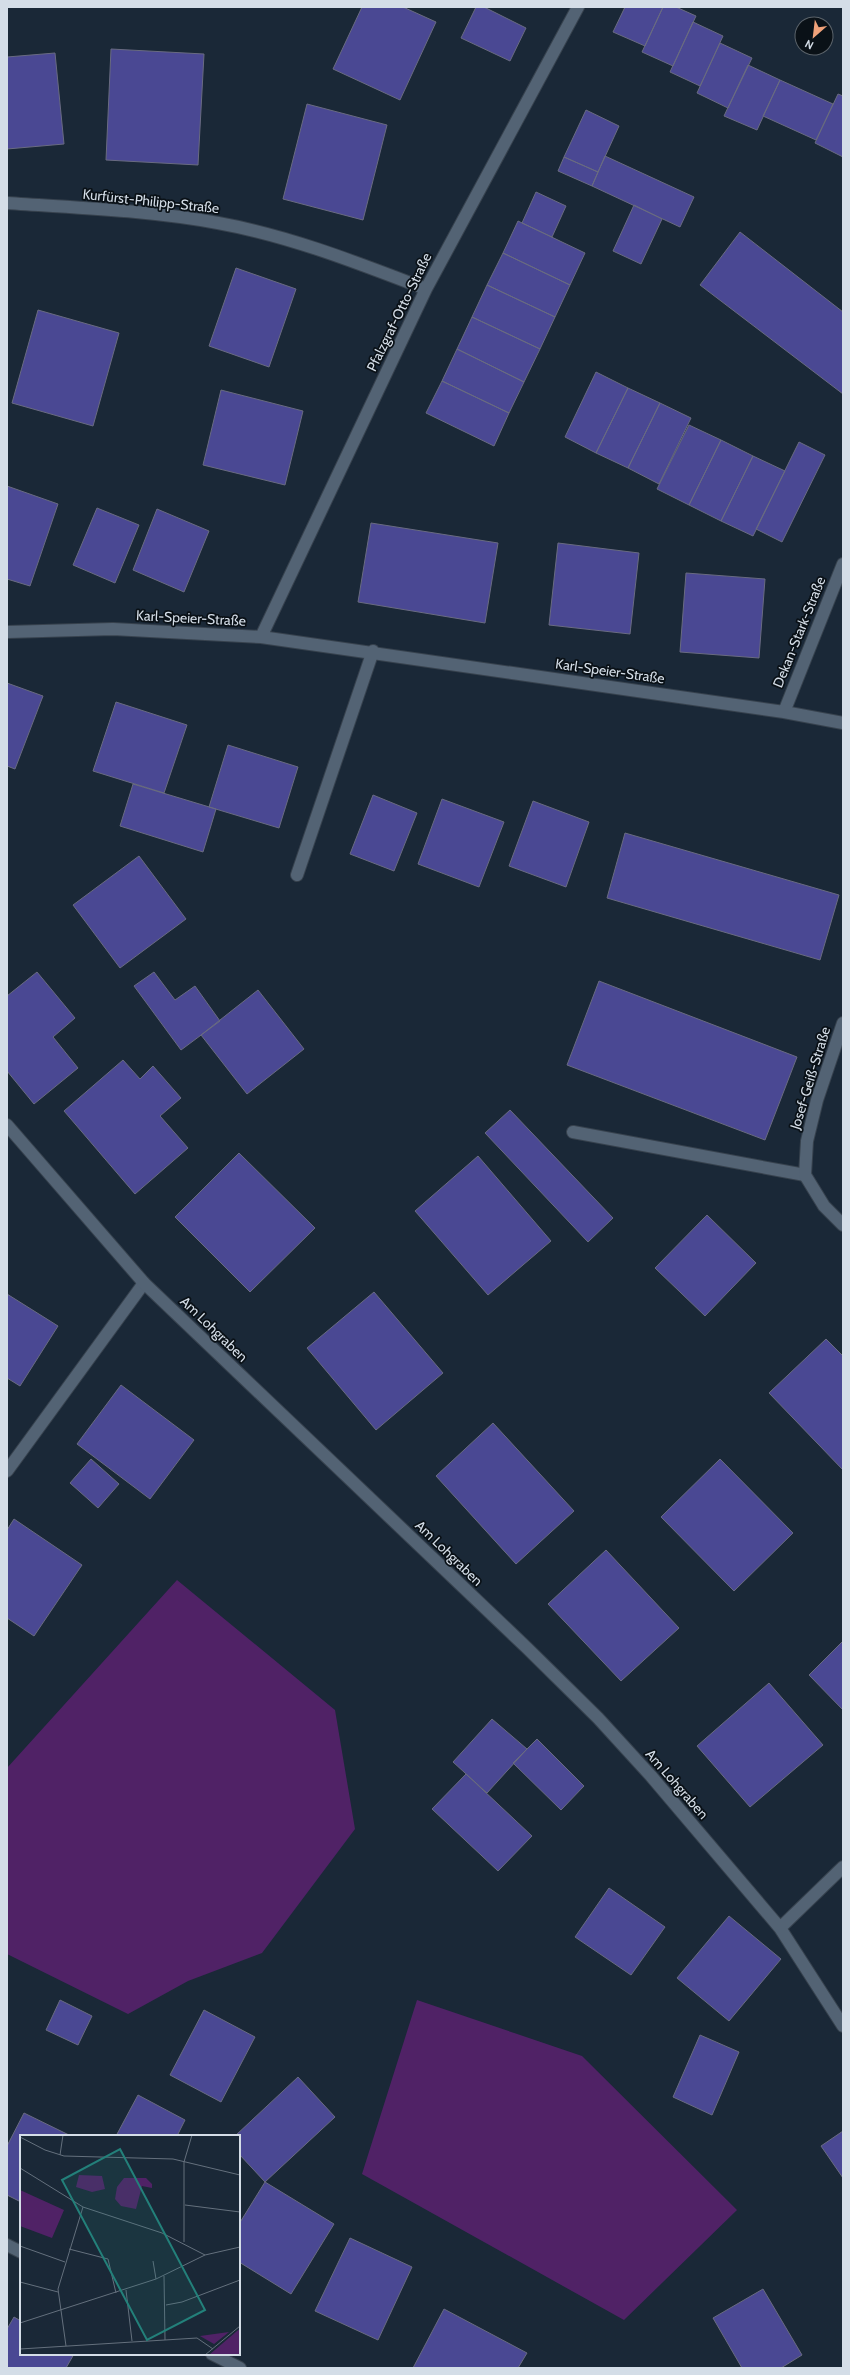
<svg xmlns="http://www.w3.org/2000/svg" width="850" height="2375" font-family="Cabin,sans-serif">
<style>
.green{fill:#502266}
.building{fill:#4a4893;stroke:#696b81}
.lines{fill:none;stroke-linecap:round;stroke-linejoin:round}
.lane-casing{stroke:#37424e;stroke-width:14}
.street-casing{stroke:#37424e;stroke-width:14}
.lane{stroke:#536374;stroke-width:12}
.street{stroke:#536374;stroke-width:12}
.labels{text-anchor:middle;stroke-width:3.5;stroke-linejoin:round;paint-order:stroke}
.street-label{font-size:14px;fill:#d4dde7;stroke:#0a1117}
.inset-road{fill:none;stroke:#64707d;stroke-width:1}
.view{fill:#23807a;fill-opacity:0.15;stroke:#23807a;stroke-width:2}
.inset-edge{fill:none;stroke:#d4dde7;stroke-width:2}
</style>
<rect width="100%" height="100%" fill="#1a2837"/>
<!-- green -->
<path class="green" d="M177 1580 335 1710 355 1829 262 1953 188 1981 128 2014 7 1954V1768Z
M417 2000 582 2056 737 2210 624 2320 362 2174Z"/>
<!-- building -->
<path class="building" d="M362 7H403L436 22 400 100 333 69Z
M476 7H484L526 28 510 61 461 38Z
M625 7H663L645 46 613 32Z
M663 7H676L696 16 673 66 642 52Z
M693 22 723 36 700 86 670 72Z
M720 43 752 58 728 108 697 93Z
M111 49 204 54 198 165 106 160Z
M55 53 64 144 7 149V57Z
M748 65 780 80 757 130 724 116Z
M780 80 833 104 816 140 763 116Z
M838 94 843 96V157L815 143Z
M307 104 387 125 363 220 283 199Z
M586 110 619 126 598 172 564 157Z
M605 156 694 197 680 227 592 186Z
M564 157 598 172 592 186 558 171Z
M536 192 566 206 552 237 522 223Z
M634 205 662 219 641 264 613 251Z
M518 221 585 253 570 285 503 253Z
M740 232 843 312V394L700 285Z
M503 253 570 285 555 317 487 285Z
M236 268 296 289 269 367 209 346Z
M487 285 555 317 540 349 472 317Z
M38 310 119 333 93 426 12 403Z
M472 317 540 349 524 382 457 349Z
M457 349 524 382 509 413 442 381Z
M596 372 628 388 596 453 565 437Z
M442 381 509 413 494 446 426 413Z
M628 388 660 403 628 468 596 453Z
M221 390 303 411 285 485 203 465Z
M660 403 691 418 659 484 628 468Z
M689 425 721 440 689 505 657 489Z
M721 440 753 456 721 521 689 505Z
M799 442 825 455 782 542 756 529Z
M753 456 785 471 753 536 721 521Z
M7 486 58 504 30 586 7 579Z
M97 508 139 525 115 583 73 565Z
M157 509 209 531 184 592 133 570Z
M371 523 498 543 485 623 358 602Z
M558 543 639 553 630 634 549 625Z
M686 573 765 579 759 658 680 652Z
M7 683 43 696 15 769 7 766Z
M116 702 187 725 164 793 93 771Z
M228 745 298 767 279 828 209 807Z
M133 784 216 809 203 852 120 826Z
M373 795 417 813 394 871 350 854Z
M442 799 504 822 479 887 418 864Z
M533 801 589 822 566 887 509 866Z
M625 833 839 895 820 960 607 898Z
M139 856 186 919 120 968 73 905Z
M37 972 75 1018 53 1037 78 1068 34 1104 7 1071V996Z
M154 972 175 1000 195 986 220 1021 181 1050 134 986Z
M599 981 797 1057 765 1140 567 1065Z
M258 990 304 1049 247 1094 201 1035Z
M123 1060 140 1079 153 1066 181 1098 160 1116 188 1148 135 1194 64 1111Z
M510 1110 613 1218 588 1242 485 1133Z
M239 1153 315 1228 250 1292 175 1217Z
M478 1156 551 1241 488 1295 415 1211Z
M707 1215 756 1263 705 1316 655 1268Z
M374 1292 443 1373 376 1430 307 1348Z
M7 1294 58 1326 20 1386 7 1378Z
M826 1339 843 1356V1470L769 1393Z
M121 1385 194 1440 150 1499 77 1444Z
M493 1423 574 1511 516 1564 436 1476Z
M91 1459 119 1484 98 1508 70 1483Z
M720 1459 793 1533 734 1591 661 1517Z
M14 1519 82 1565 34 1636 7 1618V1530Z
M606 1550 679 1628 621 1681 548 1604Z
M843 1641V1710L809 1675Z
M769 1683 823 1745 750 1807 697 1746Z
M492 1719 527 1749 487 1793 453 1762Z
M537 1739 584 1786 561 1810 513 1763Z
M466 1774 532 1836 498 1871 432 1809Z
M609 1888 665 1927 631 1975 575 1937Z
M729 1916 781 1959 729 2021 677 1978Z
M60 2000 92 2016 78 2045 46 2030Z
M204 2010 255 2037 221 2102 170 2075Z
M700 2035 739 2052 712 2115 673 2097Z
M298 2077 335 2117 265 2182 239 2154V2136H235Z
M138 2095 185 2120 177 2136H116Z
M24 2113 71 2136H21V2202L7 2195V2146Z
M843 2131V2178L821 2146Z
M265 2182 334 2224 291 2294 239 2262V2224Z
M350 2238 412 2267 378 2340 315 2311Z
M763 2289 802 2355 781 2368H742L713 2318Z
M444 2309 527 2353 518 2368H413Z
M14 2317 21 2321V2354H74L66 2368H7V2329Z"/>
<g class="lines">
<defs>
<path id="lane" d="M573 1132 805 1175
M7 1471 144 1283"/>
<path id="street" d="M7 203C77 208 149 210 218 223 290 236 358 263 426 289
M7 632 113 629 261 637 784 712 843 723
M261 637 426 289 578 7
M784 712 843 564
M297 875 373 651
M843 1023 817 1100 807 1141 805 1175 824 1206 843 1225
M7 1125 144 1283 527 1648 598 1718 651 1776 780 1928 843 2026
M780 1928 843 1867
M7 2245 21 2252
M212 2354 240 2368"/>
</defs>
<!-- lane casing -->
<use href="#lane" class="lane-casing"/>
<!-- street casing -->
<use href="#street" class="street-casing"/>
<!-- lane -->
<use href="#lane" class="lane"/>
<!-- street -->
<use href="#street" class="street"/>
</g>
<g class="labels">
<!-- street labels -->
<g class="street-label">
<text transform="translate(151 201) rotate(6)" y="5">Kurfürst-Philipp-Straße</text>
<text transform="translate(399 312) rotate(-64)" y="5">Pfalzgraf-Otto-Straße</text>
<text transform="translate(191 618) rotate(3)" y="5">Karl-Speier-Straße</text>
<text transform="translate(799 632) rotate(-68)" y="5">Dekan-Stark-Straße</text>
<text transform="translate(610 671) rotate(8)" y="5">Karl-Speier-Straße</text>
<text transform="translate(810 1078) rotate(-73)" y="5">Josef-Geiß-Straße</text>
<text transform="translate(214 1329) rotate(44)" y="5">Am Lohgraben</text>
<text transform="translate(449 1553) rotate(44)" y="5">Am Lohgraben</text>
<text transform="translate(677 1784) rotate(49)" y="5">Am Lohgraben</text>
</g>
</g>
<!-- overview -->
<g transform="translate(20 2135)">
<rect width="220" height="220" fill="#1a2837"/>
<path d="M59 40 82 41 85 54 72 57 56 52ZM104 43H126L132 49V53L122 51 116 74 101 71 95 64 97 52ZM0 55 44 75 32 103 0 91ZM220 194V220H189L217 196ZM209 197 194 209 180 201Z" fill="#502266"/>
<path class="inset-road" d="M0 2 25 15 44 21 153 24 220 40M40 20 43 0M0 33 63 72 142 98 185 120M165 70 220 77M164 107V27L172 0M0 111 45 127M49 114 88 124 96 158M133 126 136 144M144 141 145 205M0 147 38 157M106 155 112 206M146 170 162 167 220 145M0 188 136 144 185 120 220 112M46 211 38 154 63 72M0 214 177 203 193 214M185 220 220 191"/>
<path class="view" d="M100 14 185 175 127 205 42 45Z"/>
<rect width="220" height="220" class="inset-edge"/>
</g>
<!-- border -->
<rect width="850" height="2375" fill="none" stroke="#d4dde7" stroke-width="16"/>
<!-- north arrow -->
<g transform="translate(814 36) rotate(208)"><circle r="19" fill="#0a1117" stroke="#5b636a"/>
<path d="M0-3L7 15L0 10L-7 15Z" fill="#f0a27a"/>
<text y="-6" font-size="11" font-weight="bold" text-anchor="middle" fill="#d4dde7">N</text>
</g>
</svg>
